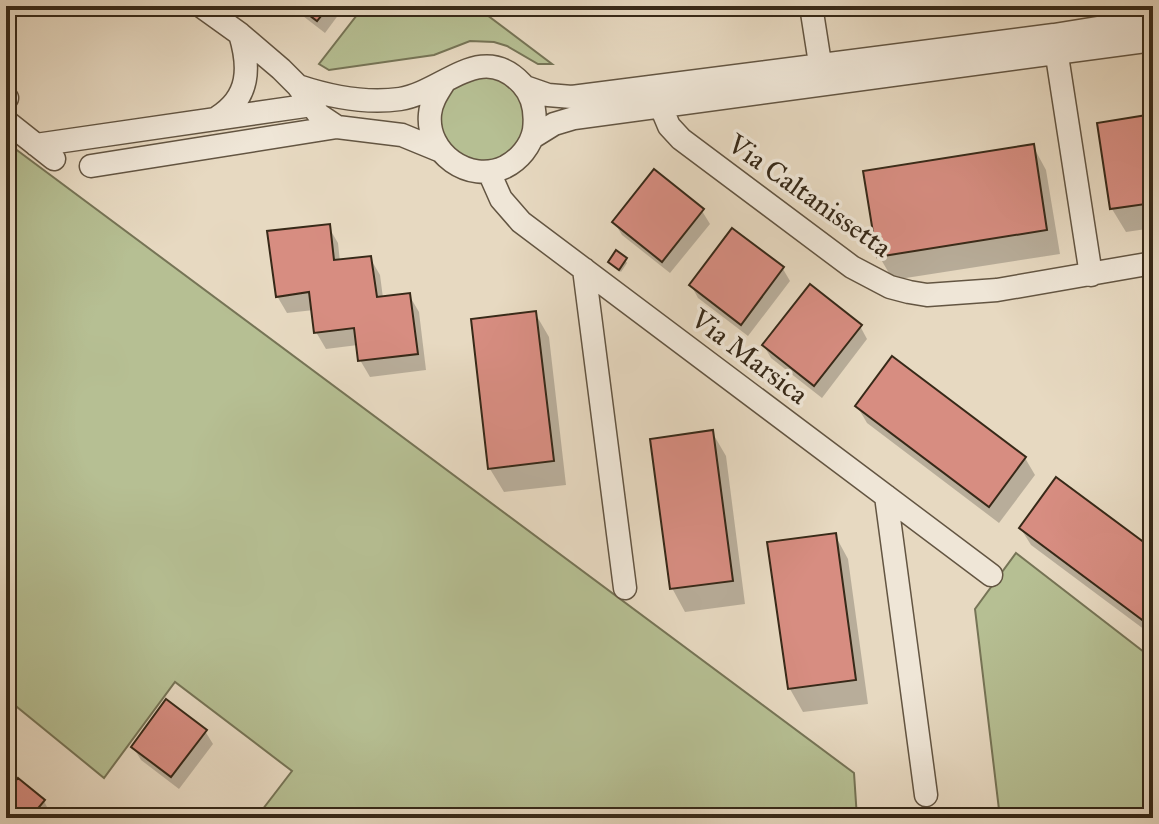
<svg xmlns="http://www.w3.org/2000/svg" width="1159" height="824" font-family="'IM FELL Great Primer',serif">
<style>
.green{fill:#b6bf93;stroke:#767456;stroke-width:2}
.shadow{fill:#0003}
.building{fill:#d78d81;stroke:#372918;stroke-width:2}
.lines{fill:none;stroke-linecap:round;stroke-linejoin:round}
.minor-casing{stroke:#635542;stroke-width:25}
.minor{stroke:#efe6d7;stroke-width:22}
.labels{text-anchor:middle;stroke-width:7;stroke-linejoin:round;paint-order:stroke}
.street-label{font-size:28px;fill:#372918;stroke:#efe6d7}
</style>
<rect width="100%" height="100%" fill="#e7d9c1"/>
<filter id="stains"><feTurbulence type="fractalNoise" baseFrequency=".0025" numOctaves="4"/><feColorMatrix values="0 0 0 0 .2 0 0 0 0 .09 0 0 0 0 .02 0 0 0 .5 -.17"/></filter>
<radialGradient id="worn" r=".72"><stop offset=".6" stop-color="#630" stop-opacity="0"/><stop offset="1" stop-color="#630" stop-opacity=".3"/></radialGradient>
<!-- green -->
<path class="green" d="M364 6H475L552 64H538L507 46 494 42 470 41 434 55 329 70 319 64Z
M440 119a43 43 0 1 1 86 0a43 43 0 1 1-86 0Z
M6 142 854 773 857 818H256L292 771 175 682 104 778 6 698V469L11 462 6 459Z
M1016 553 1153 659V808L1000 818 975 609Z"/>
<!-- shadow -->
<path class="shadow" d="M290 6H345L325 33Z
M1153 116V228L1126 232 1112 209 1099 125Z
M1033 146 1046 170 1060 254 893 280 879 256Z
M702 211 710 224 670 273 622 235 614 222Z
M328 226 338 243 340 262 370 258 380 275 383 298 409 295 419 312 426 370 370 377 360 360 358 345 326 349 316 332 314 310 287 313 277 296Z
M625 260 627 263 621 272 610 262Z
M783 269 790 281 748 336 698 298 691 285Z
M535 313 549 337 566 485 504 492 490 469Z
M860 326 867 339 822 398 771 358 764 346Z
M857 406 1025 458 1035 475 999 523 867 423Z
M712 432 726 456 745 604 685 612 672 588Z
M1021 529 1153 552V636L1031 545Z
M835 535 848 559 868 704 803 712 790 689Z
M205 731 213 744 179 789 141 760 133 747Z
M6 797 44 801 48 809 41 818H13L6 812Z"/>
<!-- building -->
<path class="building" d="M297 6H329L317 21Z
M1153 114V203L1110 209 1097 123Z
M1034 144 1047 230 877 257 863 171Z
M654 169 704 209 662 262 612 222Z
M330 224 334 260 371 256 377 297 410 293 418 354 358 361 354 328 314 333 309 292 276 297 267 231Z
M732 228 784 267 741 325 689 285Z
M616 250 627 258 619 270 608 262Z
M810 284 862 325 814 386 762 345Z
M536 311 554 461 488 469 471 319Z
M892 356 1026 457 989 507 855 406Z
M713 430 733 581 670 589 650 439Z
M1056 477 1153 549V628L1019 528Z
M836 533 856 680 788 689 767 542Z
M166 699 207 730 171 777 131 747Z
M18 778 45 800 30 818H16L6 810V793Z"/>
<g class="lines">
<defs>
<path id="minor" d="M201 6 240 34 281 69 298 86 319 115 337 127 402 135 441 151
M811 6 822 76
M1055 43 1091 275
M298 86C331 97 365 104 400 99 444 92 481 40 522 84 534 97 536 114 534 130 531 146 519 160 505 167 469 184 426 153 430 114 431 102 438 92 445 81
M525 87 548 95 572 97 1054 35 1153 19
M656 95 669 126 681 139 852 267 890 287 909 292 927 295 997 290 1153 263
M6 97 7 98
M218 117C250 97 250 67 240 34
M6 121 54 159
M533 137 554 124 574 118 1153 40
M36 145 312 105
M91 166 337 127
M489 172 501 199 521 222 991 575
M584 269 625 588
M886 496 926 795"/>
</defs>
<!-- minor casing -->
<use href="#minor" class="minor-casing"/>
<!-- minor -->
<use href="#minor" class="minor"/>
</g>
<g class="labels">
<!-- street labels -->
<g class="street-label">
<text transform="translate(810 195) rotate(35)" y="10">Via Caltanissetta</text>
<text transform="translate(750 356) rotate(37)" y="10">Via Marsica</text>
</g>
</g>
<!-- margin -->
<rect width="1159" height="824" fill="none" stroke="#e7d9c1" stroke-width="32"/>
<rect x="8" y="8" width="1143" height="808" fill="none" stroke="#372918" stroke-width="4"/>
<rect x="16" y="16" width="1127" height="792" fill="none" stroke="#372918" stroke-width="2"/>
<rect width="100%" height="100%" filter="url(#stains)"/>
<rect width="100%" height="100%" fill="url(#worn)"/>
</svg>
